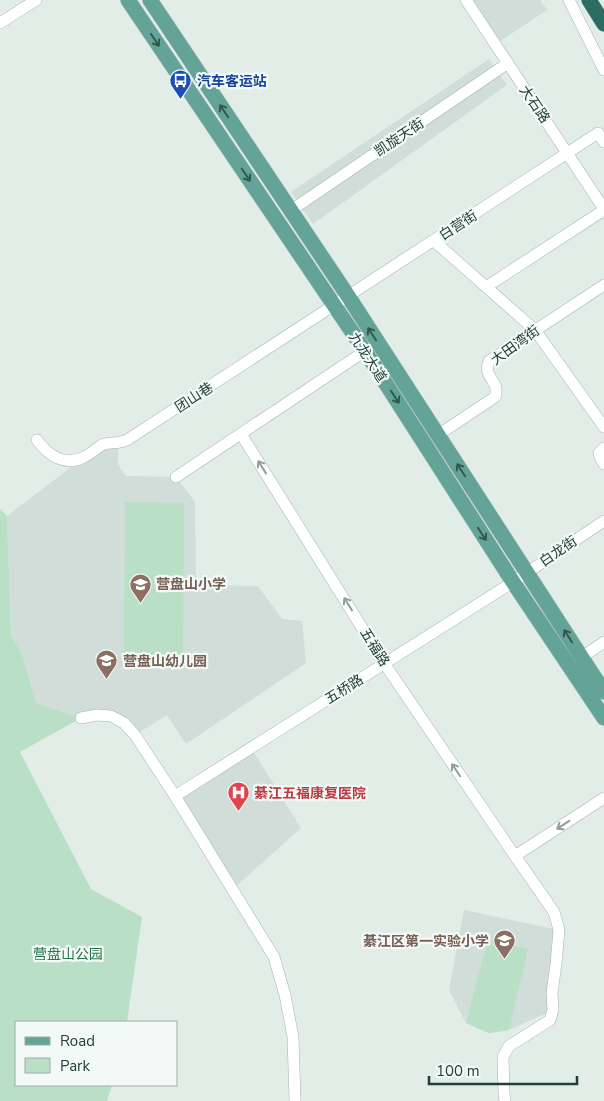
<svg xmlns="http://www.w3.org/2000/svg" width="604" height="1101" font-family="'Nunito Sans','Noto Sans SC',sans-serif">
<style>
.built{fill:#d0ddd8}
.green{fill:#b9dfc6}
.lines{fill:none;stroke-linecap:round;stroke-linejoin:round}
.street-casing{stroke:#a4b5b0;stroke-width:12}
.primary-casing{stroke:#c1c9c7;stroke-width:16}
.highway-casing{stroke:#c1c9c7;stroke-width:16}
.street{stroke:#fff;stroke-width:11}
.primary{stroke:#64a498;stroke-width:15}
.highway{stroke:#2b6c63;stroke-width:15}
.oneway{stroke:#325850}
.oneway2{stroke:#909e9c}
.labels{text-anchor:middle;stroke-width:4.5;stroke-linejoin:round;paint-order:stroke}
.transit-label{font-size:14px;font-weight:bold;fill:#164399;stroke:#f2f9f6;text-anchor:start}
.street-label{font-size:14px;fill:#213e38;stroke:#f2f9f6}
.education-label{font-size:14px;font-weight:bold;fill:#785e54;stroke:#f2f9f6;text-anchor:start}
.health-label{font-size:14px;font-weight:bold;fill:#be3a42;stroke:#f2f9f6;text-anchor:start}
.park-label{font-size:14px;fill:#29774d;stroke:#f2f9f6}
</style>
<rect width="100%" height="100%" fill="#e2ede8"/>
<!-- built -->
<path class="built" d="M466 0H540L547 10 496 44Z
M489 59 507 85 313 224 291 192Z
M118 444V465L126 476 176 477 195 502 196 585 258 586 282 619 302 621 306 663 186 744 167 715 135 735 124 723 81 718 36 703 22 654 11 637 7 516 83 458Z
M251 748 301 828 233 889 175 796Z
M464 910 559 930 553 1010 509 1030 489 1033 466 1023 449 990Z"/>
<!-- green -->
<path class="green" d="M125 502 184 503 183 656H124Z
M0 509 7 516 11 636 22 654 36 703 81 718 20 752 91 889 142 917 127 1022H16V1085H112L107 1101H0Z
M488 940 528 949 509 1030 489 1033 466 1023Z"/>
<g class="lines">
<defs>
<path id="street" d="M466 0 604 209
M569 0 604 70
M0 23 36 0
M290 211 508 63
M434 241 535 330 604 427
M486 287 604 210
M241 434 384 663 515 856 604 798
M438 435 495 397C501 381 482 378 489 361L604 285
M37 440C48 455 64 467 84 457 91 454 97 447 104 444 112 442 118 444 127 440L598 133 604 142
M604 448 599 453 600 457 604 464
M176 477 365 351
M582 657 604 642
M81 718 97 715 111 716 124 723 135 735 175 796 274 957 285 995 293 1037 295 1101
M175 796 513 582 604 521
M505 1101 504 1093 503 1057 509 1046 550 1020 553 1010 552 993 556 964 559 930 554 912 515 856"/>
<path id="primary" d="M128 0 365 351 513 582 604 718
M150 0 348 296 604 692"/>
<path id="highway" d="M589 0 604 24"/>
</defs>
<!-- street casing -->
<use href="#street" class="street-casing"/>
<!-- primary casing -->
<use href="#primary" class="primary-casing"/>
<!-- highway casing -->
<use href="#highway" class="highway-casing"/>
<!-- street -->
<use href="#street" class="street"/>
<!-- primary -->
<use href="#primary" class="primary"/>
<!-- highway -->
<use href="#highway" class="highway"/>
</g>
<!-- one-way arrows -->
<defs><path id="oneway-shaft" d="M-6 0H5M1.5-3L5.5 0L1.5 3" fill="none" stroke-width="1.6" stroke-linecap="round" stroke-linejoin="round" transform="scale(1.25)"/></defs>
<g class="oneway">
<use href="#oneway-shaft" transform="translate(155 40) rotate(56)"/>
<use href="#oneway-shaft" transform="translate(224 111) rotate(-124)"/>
<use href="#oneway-shaft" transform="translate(246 175) rotate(56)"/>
<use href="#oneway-shaft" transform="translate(372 334) rotate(-123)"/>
<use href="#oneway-shaft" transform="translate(395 397) rotate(57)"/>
<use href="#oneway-shaft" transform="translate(461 470) rotate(-123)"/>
<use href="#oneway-shaft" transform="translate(482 534) rotate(57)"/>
<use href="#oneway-shaft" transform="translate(568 636) rotate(-123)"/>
</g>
<g class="oneway2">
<use href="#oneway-shaft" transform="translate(262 467) rotate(-122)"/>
<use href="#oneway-shaft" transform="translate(348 604) rotate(-122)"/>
<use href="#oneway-shaft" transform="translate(456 770) rotate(-124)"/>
<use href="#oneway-shaft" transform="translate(563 825) rotate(147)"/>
</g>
<!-- icons -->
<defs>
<symbol id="bus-pin" viewBox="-11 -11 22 30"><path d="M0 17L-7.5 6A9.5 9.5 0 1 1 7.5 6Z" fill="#1a4fb4" stroke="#f2f9f6"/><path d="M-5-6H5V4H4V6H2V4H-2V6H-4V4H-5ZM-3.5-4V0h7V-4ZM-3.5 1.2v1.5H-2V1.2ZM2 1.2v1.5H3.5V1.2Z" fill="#fff"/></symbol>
<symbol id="school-pin" viewBox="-11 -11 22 30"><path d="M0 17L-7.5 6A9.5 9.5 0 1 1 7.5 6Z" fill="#8d6e63" stroke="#f2f9f6"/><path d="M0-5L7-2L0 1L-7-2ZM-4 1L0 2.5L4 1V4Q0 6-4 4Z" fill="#fff"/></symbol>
<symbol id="hospital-pin" viewBox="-11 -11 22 30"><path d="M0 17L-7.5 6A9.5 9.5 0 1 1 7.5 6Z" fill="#e0444e" stroke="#f2f9f6"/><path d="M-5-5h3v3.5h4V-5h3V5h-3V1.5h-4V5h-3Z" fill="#fff"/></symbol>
</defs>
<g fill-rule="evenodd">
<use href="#bus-pin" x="168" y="68" width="25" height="34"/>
<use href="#school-pin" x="128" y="572" width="25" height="34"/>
<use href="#school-pin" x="94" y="648" width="25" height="34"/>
<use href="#hospital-pin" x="226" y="780" width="25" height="34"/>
<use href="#school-pin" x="492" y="928" width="25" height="34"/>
</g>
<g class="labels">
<!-- transit labels -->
<g class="transit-label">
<text x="197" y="86">汽车客运站</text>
</g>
<!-- street labels -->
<g class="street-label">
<text transform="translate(535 104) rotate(56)" y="5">大石路</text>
<text transform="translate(399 137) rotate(-34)" y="5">凯旋天街</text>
<text transform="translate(458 225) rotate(-33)" y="5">白营街</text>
<text transform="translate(515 345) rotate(-36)" y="5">大田湾街</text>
<text transform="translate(368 357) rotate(57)" y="5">九龙大道</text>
<text transform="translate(194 397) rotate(-33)" y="5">团山巷</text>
<text transform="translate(558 551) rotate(-34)" y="5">白龙街</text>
<text transform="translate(375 647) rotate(58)" y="5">五福路</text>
<text transform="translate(344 689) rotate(-32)" y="5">五桥路</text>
</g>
<!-- education labels -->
<g class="education-label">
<text x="156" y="589">营盘山小学</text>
<text x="123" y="666">营盘山幼儿园</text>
<text x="489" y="946" text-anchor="end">綦江区第一实验小学</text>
</g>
<!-- health labels -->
<g class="health-label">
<text x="254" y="798">綦江五福康复医院</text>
</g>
<!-- park labels -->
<g class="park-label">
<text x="68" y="959">营盘山公园</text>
</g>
</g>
<!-- legend -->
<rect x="15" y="1021" width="162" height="65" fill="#f2f9f6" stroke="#9eaeaa"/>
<rect x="25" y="1037" width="25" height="8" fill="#64a498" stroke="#9eaeaa"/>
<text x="60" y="1046" font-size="15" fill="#213e38">Road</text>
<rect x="25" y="1058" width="25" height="15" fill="#b9dfc6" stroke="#9eaeaa"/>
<text x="60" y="1071" font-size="15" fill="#213e38">Park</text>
<!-- scale -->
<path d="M429 1076v8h148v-8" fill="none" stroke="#213e38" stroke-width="2.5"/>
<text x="436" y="1076" font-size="15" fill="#213e38" stroke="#f2f9f6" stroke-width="4" paint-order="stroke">100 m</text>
</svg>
